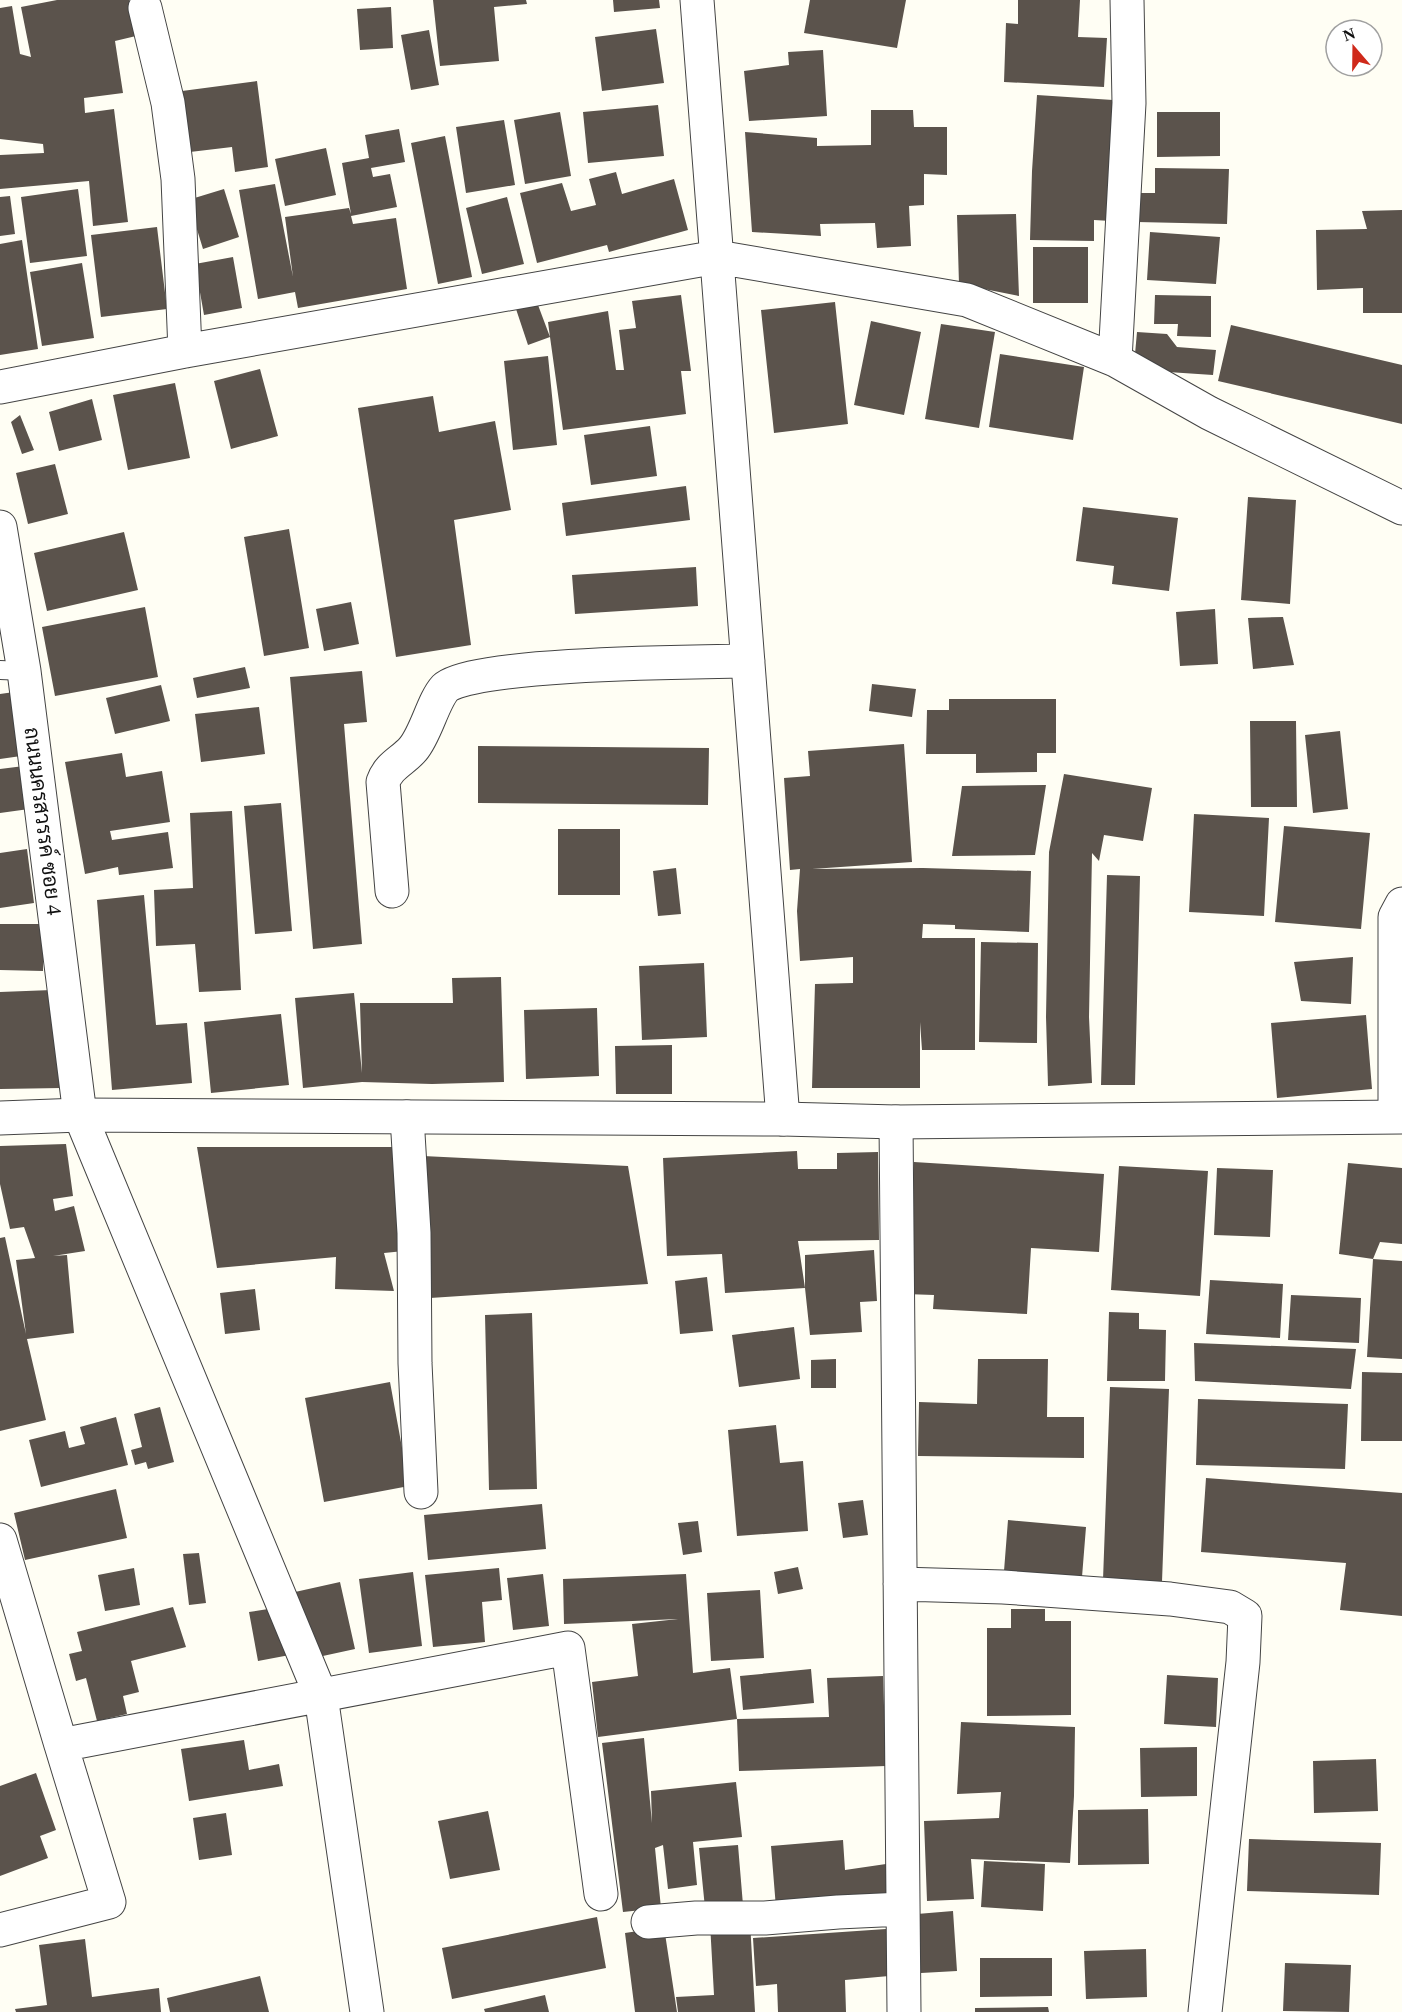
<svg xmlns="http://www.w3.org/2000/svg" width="1402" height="2012" font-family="'Times New Roman',Sarabun,serif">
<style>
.building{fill:#5b534c}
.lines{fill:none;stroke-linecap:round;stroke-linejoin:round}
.service-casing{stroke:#444;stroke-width:20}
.minor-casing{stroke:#444;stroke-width:35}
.tertiary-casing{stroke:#444;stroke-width:35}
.service{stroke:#fff;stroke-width:18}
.minor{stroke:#fff;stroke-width:33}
.tertiary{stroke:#fff;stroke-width:33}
.labels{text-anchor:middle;stroke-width:6;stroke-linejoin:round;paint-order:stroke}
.street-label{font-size:21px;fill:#111;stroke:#fff}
</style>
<rect width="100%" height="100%" fill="#fffef4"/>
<!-- building -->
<path class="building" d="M57 0H129L136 36 115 41 123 93 84 98 85 113 114 109 128 222 93 226 89 181 0 189V155L44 153 43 144 0 139V8L12 6 20 54 31 57 21 7Z
M433 0H526L527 4 494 7 499 61 440 66Z
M613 0H659L660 8 614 12Z
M810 0H906L897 48 804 33Z
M1018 0H1080L1078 37 1107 38 1104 87 1004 82 1006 23 1018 24Z
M391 7 393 48 360 50 357 9Z
M656 29 664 83 602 91 595 37Z
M429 30 439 85 411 90 401 35Z
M823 50 827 116 749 121 744 71 789 65 788 52Z
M257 81 268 167 235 172 232 147 190 152 182 91Z
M1037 95 1113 100 1111 221 1094 220V241L1030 240 1032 171Z
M658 105 664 156 588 163 583 112Z
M871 110H913L914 127H947V175L924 174V205L909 206 911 246 877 248 875 223 820 224 821 236 752 232 745 132 817 138V146L871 145Z
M560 112 571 176 525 184 514 120Z
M1157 112H1220V156L1157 157Z
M504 120 515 185 466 193 456 127Z
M399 129 405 162 371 168 373 177 390 174 397 207 351 216 353 224 396 218 407 289 298 308 295 292 258 299 239 190 275 184 293 277 285 217 349 208 351 214 342 163 369 158 365 135Z
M445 136 472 277 438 284 411 143Z
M326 148 336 195 285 206 275 159Z
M1155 168 1229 169 1227 224 1137 222 1138 193H1155Z
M616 172 622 194 674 179 688 230 609 252 607 245 537 263 520 193 562 183 571 211 596 205 589 179Z
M78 189 87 256 30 263 21 197Z
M224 189 239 237 203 249 188 200Z
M10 196 15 234 0 236V197Z
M507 197 524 264 482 274 466 208Z
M1402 210V313H1363V288L1317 290 1316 230 1367 229 1362 211Z
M1016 214 1019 296 959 284 957 215Z
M157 227 167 309 101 317 91 235Z
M1150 232 1220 237 1216 284 1147 280Z
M22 240 38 349 0 355V244Z
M1033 247H1088V303H1033Z
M233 257 242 308 204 315 195 264Z
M82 263 94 338 42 346 30 272Z
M681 295 691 371H681L686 414 563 430 550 337 528 345 516 309 538 305 550 337 548 322 608 311 616 370H624L619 330 636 328 632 301Z
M1155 295 1211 296V337L1177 336 1178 324H1154Z
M835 302 848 424 774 433 761 310Z
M871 321 921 332 904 415 854 405Z
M941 324 995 332 979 428 925 419Z
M1231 325 1402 365V424L1218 381Z
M1137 332 1167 334 1177 347 1216 350 1213 375 1153 371 1135 354Z
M1000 354 1084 367 1073 440 989 427Z
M548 356 557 445 513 450 504 361Z
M260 369 278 436 231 449 214 381Z
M175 383 190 458 128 470 113 395Z
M433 396 439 432 495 421 511 510 454 520 471 645 396 657 358 408Z
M92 399 102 440 59 451 49 412Z
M20 415 34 450 22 454 11 422Z
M650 426 657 476 591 485 584 435Z
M55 464 68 514 28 524 16 473Z
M686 486 690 520 566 536 562 503Z
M1248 497 1296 500 1290 604 1241 600Z
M1083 507 1178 518 1169 591 1112 584 1114 566 1076 561Z
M289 529 309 648 264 656 244 537Z
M124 532 138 590 47 611 34 553Z
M696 567 698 606 575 614 572 575Z
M351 602 359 644 324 651 316 609Z
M145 607 158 677 55 696 42 627Z
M1215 609 1218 664 1180 666 1176 612Z
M1283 617 1294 665 1253 669 1248 618Z
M245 667 250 688 197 698 193 678Z
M362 671 367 722 344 724 362 944 313 949 290 677Z
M872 684 916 689 912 717 869 711Z
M161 685 170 721 115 734 106 698Z
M14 692 21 756 0 759V694Z
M949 699H1056V753H1037V772L976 773V754H926L927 710H949Z
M259 707 265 754 201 762 195 714Z
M1250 721H1296L1297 807H1251Z
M1340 731 1348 809 1313 813 1305 735Z
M904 744 912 862 812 869 923 868 1031 871 1029 932 955 929V925L923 924 922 938H975V1050H922L920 1022V1088H812L815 984 853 983V957L800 961 797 911 800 869 790 870 784 778 810 776 808 751Z
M478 746 709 748 708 805 478 803Z
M122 753 126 777 162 771 170 822 110 831 112 840 168 832 173 868 119 875 118 867 85 874 65 762Z
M24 766 29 809 0 813V769Z
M1064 774 1152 788 1143 841 1104 835 1099 861 1092 853 1089 1017 1092 1083 1048 1086 1046 1017 1049 852Z
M1046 785 1035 855 952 856 962 786Z
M281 803 292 931 255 934 244 806Z
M232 811 241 990 199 992 195 944 156 946 154 890 193 888 190 813Z
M1194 814 1269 818 1264 916 1189 912Z
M1284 826 1370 833 1361 929 1275 922Z
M558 829H620V895H558Z
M27 849 34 903 0 908V853Z
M676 868 681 914 658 916 653 871Z
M1107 875 1140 876 1135 1085H1101Z
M144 895 156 1025 187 1023 192 1083 112 1090 97 900Z
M0 924H43V971L0 970Z
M981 942 1038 943 1037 1043 979 1042Z
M1353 957 1351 1004 1301 1001 1294 962Z
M704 963 707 1037 642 1040 639 966Z
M501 977 504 1082 432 1084 362 1082 303 1088 295 998 354 993 362 1073 360 1003H453L452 978Z
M52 990 61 1088 0 1089V992Z
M597 1008 599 1076 526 1079 524 1010Z
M281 1014 289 1085 211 1093 204 1022Z
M1366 1015 1372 1089 1277 1098 1271 1023Z
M672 1045V1094H616L615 1046Z
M66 1144 73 1196 53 1199 55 1211 74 1206 85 1251 53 1256 67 1255 74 1333 27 1339 46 1420 0 1431V1238L5 1237 26 1334 16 1260 35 1258 24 1227 10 1229 0 1184V1146Z
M197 1147H395L404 1251 384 1253 394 1291 335 1289 336 1257 217 1268Z
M797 1151 798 1169H837V1153L878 1152 879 1240 798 1241 805 1288 725 1293 722 1254 667 1256 663 1158Z
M423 1156 628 1166 648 1284 430 1298Z
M914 1162 1104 1174 1099 1252 1031 1248 1027 1314 933 1309 934 1295 905 1294Z
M1348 1163 1402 1168V1244L1380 1242 1373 1259 1339 1254Z
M1119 1166 1208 1171 1200 1296 1111 1290Z
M1217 1168 1273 1170 1270 1237 1214 1235Z
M874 1250 877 1301 860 1302 862 1332 810 1335 805 1288V1255Z
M1373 1259 1402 1261V1359L1367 1357Z
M707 1277 713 1331 680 1334 675 1281Z
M1210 1280 1283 1284 1280 1338 1206 1334Z
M255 1289 260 1330 225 1334 220 1293Z
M1291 1295 1361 1298 1359 1343 1288 1340Z
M1109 1312 1139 1313V1329L1166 1330 1165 1381H1107Z
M532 1313 537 1489 489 1490 485 1315Z
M794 1327 800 1379 739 1387 732 1335Z
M1194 1343 1356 1349 1351 1389 1195 1381Z
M836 1359V1388H811V1360Z
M978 1359H1048L1047 1417H1084V1458L918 1456 919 1402 977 1404Z
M1362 1372 1402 1373V1441H1361Z
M390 1382 409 1486 324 1502 305 1398Z
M1110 1387 1169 1389 1162 1582 1103 1580Z
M1198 1399 1348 1404 1345 1469 1196 1465Z
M160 1407 174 1462 148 1469 146 1462 135 1465 131 1450 142 1447 134 1414Z
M116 1417 128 1465 41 1487 29 1440 65 1431 69 1448 85 1444 80 1427Z
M776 1425 780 1463 803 1461 808 1531 737 1536 728 1430Z
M1206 1478 1402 1493V1616L1340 1610 1346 1563 1201 1552Z
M116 1489 127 1538 25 1560 14 1513Z
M863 1500 868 1535 843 1538 838 1503Z
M542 1504 546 1549 428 1560 424 1515Z
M1008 1520 1086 1527 1082 1577 1004 1571Z
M698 1521 702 1552 683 1555 678 1523Z
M199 1553 206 1603 189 1605 183 1554Z
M798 1567 803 1589 778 1594 774 1572Z
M134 1568 140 1605 105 1611 98 1575Z
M499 1568 502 1600 482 1602 485 1642 433 1647 425 1575Z
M413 1572 422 1646 369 1653 359 1579Z
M543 1574 549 1626 513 1630 507 1578Z
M686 1574 693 1673 730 1668 737 1719 598 1737 592 1682 638 1676 632 1624 678 1619 564 1624 563 1579Z
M340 1582 355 1649 309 1659 295 1592Z
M760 1590 764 1658 711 1661 707 1593Z
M287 1606 295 1654 258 1661 249 1612Z
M173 1607 186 1647 131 1661 139 1692 123 1696 127 1714 97 1721 86 1678 76 1681 69 1654 82 1651 77 1632Z
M1011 1609H1045V1621H1071V1715L987 1716V1628H1011Z
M811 1669 814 1703 743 1710 740 1676Z
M1167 1675 1218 1678 1216 1727 1164 1724Z
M883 1676 886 1766 739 1771 737 1719 829 1717 827 1678Z
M961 1722 1075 1727 1074 1796 1070 1863 971 1859 974 1899 927 1901 924 1821 999 1818 1001 1792 957 1794Z
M644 1738 652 1823 651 1791 736 1782 742 1837 693 1842 697 1885 668 1889 663 1845 655 1848 661 1908 623 1912 602 1743Z
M244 1740 249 1770 279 1764 283 1786 189 1801 181 1749Z
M1197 1747V1796L1141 1797 1140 1748Z
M1376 1759 1378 1811 1314 1813 1313 1761Z
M36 1773 56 1830 40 1836 48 1858 0 1876V1786Z
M1148 1809 1149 1864 1078 1865V1810Z
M488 1811 500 1870 450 1879 438 1821Z
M226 1813 232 1855 199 1860 193 1818Z
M1249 1839 1381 1843 1379 1895 1247 1891Z
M843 1840 845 1870 886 1864 890 1893 776 1908 771 1846Z
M738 1845 743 1905 705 1908 699 1848Z
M984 1861 1045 1864 1043 1911 981 1907Z
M953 1911 957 1971 921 1973 917 1914Z
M597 1917 606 1968 452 1999 442 1948Z
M750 1921 755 2012H678L676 1997 714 1995 710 1923Z
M664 1927 677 2012H635L625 1933Z
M886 1929 889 1976 845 1980 846 2012H778L777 1984 756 1986 753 1938Z
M85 1939 92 1997 159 1988 161 2012H16L15 2009 47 2005 39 1945Z
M1146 1949 1147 1997 1086 1999 1084 1951Z
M980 1958H1052V1996L980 1997Z
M1285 1963 1351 1965 1349 2012 1283 2011Z
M260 1976 269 2012H170L167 1998Z
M545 1995 549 2012H485L484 2009Z
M1048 2007 1049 2012H975V2008Z"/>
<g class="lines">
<defs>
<path id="service" d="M0 670 24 671"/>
<path id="minor" d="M697 0 783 1119
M145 8 168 103 178 179 185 351
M1115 360 1129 103 1127 0
M0 387 185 351 717 257 967 300 1115 360 1209 413 1402 508
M0 527 24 671 80 1115 321 1696 367 2012
M392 891 383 782C389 765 403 761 413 749 426 734 433 701 445 688 470 663 701 662 748 661
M1395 1116V917L1402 904
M407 1117 414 1233 415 1363 421 1492
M896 1122 904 2012
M0 1540 61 1745 568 1648 601 1894
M900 1584 1003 1587 1170 1599 1230 1607 1245 1616 1243 1662 1205 2012
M648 1922 696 1918H765L838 1912 903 1909
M0 1930 109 1902 61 1745"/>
<path id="tertiary" d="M0 1118 80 1115 783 1119 896 1122 1402 1117"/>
</defs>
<!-- service casing -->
<use href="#service" class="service-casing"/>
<!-- minor casing -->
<use href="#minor" class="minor-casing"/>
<!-- tertiary casing -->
<use href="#tertiary" class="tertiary-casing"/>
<!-- service -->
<use href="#service" class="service"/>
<!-- minor -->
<use href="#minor" class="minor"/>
<!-- tertiary -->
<use href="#tertiary" class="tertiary"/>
</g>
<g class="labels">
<!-- street labels -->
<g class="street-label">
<text transform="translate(43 821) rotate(83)" y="7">ถนนนครสวรรค์ ซอย 4</text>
</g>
</g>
<!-- north arrow -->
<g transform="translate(1354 48) rotate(340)"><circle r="28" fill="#ffffff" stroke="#a0a0a0" stroke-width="1.5"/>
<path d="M0-4.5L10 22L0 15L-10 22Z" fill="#cf291a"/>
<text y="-9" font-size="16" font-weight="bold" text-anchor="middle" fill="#111111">N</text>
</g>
</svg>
